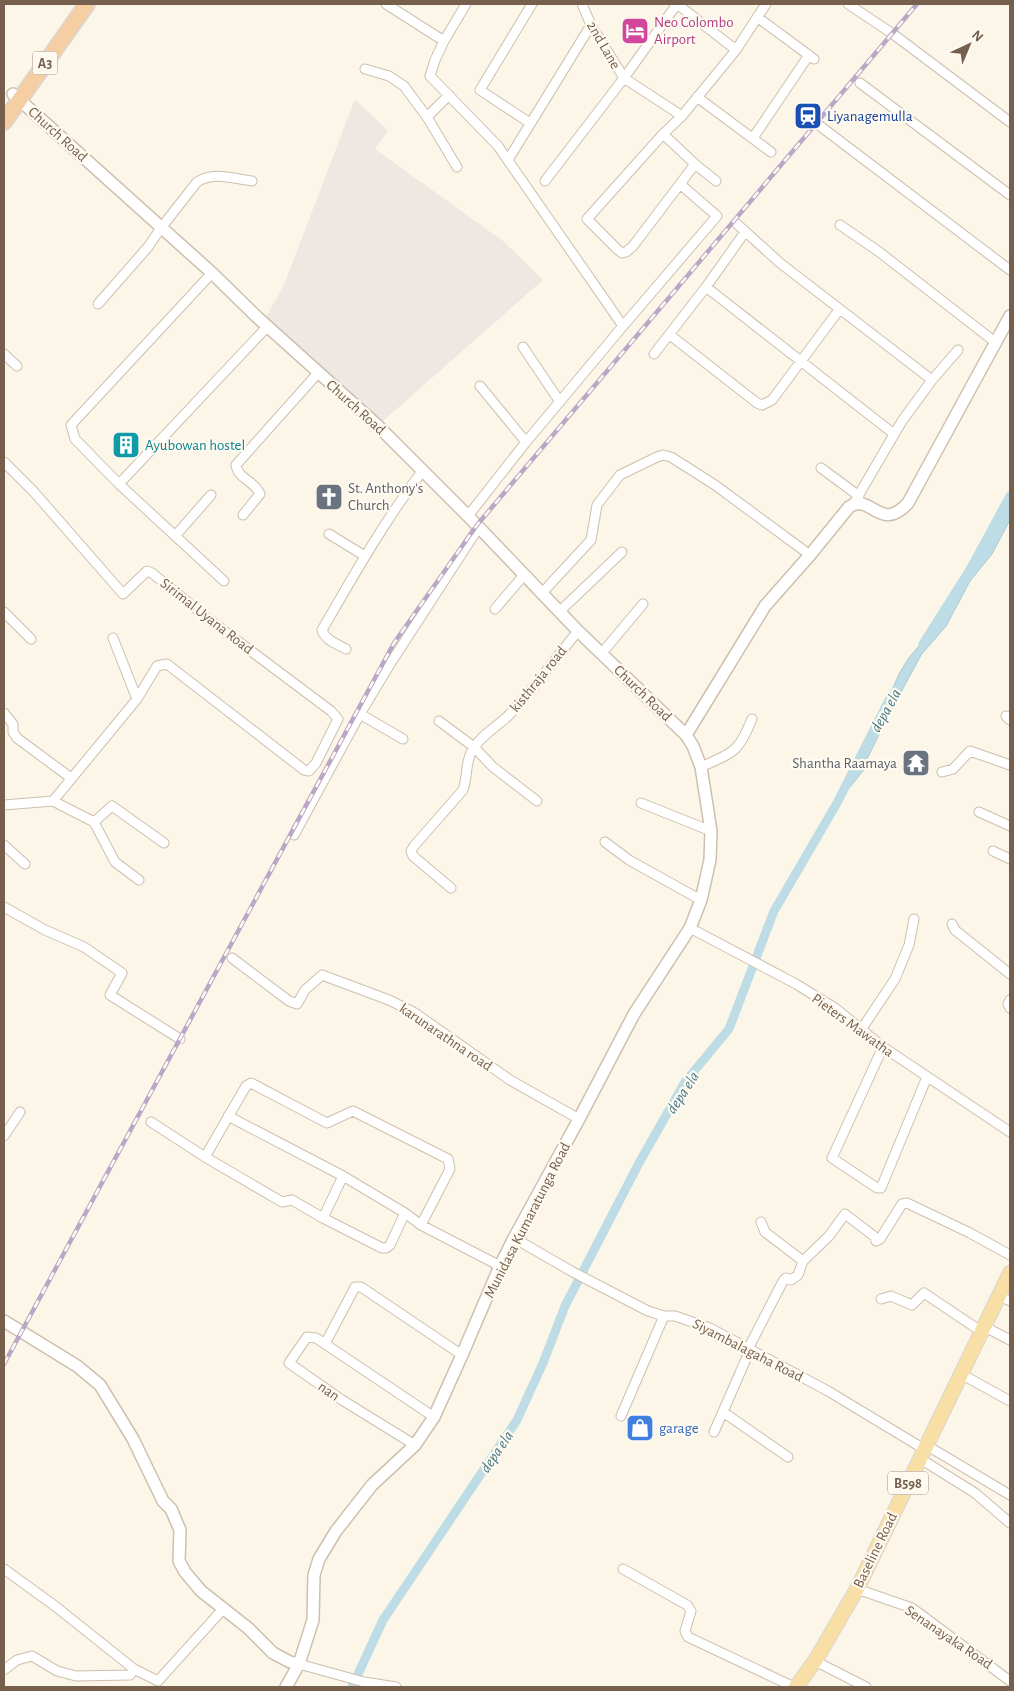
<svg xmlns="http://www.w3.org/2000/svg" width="1014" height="1691" font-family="'Alegreya Sans',sans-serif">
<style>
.industrial{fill:#ede8e2}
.water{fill:#bedce5;stroke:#a4cbd6}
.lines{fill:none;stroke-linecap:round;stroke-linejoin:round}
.canal{stroke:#bedce5;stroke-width:9}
.minor-casing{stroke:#cebfaf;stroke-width:11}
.tertiary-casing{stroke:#cebfaf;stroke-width:14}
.primary-casing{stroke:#dbd5d1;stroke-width:16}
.trunk-casing{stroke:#dbd5d1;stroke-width:18}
.minor{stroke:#fff;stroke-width:9}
.tertiary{stroke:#fff;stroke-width:11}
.primary{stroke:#f7dfa5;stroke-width:14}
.trunk{stroke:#f5cea4;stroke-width:15}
.rail-casing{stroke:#baa7c6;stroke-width:4.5}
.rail{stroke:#fefaf0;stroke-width:2.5;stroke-dasharray:8;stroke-linecap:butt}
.labels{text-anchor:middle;stroke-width:4.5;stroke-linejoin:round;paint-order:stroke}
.shield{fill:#fefaf0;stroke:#9f8e7e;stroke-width:1}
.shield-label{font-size:14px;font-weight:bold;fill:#765f4d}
.hotel-label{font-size:15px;fill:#b23c85;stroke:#fefaf0;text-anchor:start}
.street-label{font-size:15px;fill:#765f4d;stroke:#fefaf0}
.transit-label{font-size:15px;fill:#164399;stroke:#fefaf0;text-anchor:start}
.culture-label{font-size:15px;fill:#0d838f;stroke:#fefaf0;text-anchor:start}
.worship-label{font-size:15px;fill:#5b616d;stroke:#fefaf0;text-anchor:start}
.shop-label{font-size:15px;fill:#366cbe;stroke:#fefaf0;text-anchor:start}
.water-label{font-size:16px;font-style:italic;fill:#477888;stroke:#fefaf0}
</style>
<rect width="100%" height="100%" fill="#fcf6e9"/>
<!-- industrial -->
<path class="industrial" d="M355 99 388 131 375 149 503 241 543 280 382 422 266 317 284 285Z"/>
<!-- water -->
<path class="water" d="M1010 496V520L992 554 970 581 946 626 921 655 887 718 867 759 863 771 837 803 858 767 899 674 908 659 940 621Z"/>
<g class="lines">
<!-- canal -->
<path class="canal" d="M923 644 971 568 1010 496
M352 1687 383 1620 517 1420 543 1363 565 1306 639 1163 685 1082 729 1029 774 911 837 803 890 698"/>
<defs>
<path id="minor" d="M386 4 444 41 466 4
M582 4 591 25 624 78 682 116
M848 4 893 34 1010 122
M757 17 814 59
M444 41 435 60 430 76 498 146 623 326 526 442 468 516
M365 69 389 76 404 86 427 117 457 167
M860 83 1010 195
M697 97 771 152
M427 117 449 95
M530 123 480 90 532 4
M820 126 1010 270
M753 138 809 55
M508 160 591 25
M695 164 716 181
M545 181 624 78 677 4 736 50
M680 184 633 246 626 252 622 253 617 249 587 219 663 134 682 116 736 50 766 4
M737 224 780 263 932 380
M840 225 878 251 995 342
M212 273 71 425 75 439 119 484 224 581
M706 287 894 434
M98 304 148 247 161 228 197 182C214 171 234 179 252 181
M623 326 717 216 680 184 695 164 663 134
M670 335 757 403 762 405 772 400 839 310
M523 347 560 402
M4 354 17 366
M654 354 706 287 745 232
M480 386 526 442
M4 462 34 492 123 594 147 571 152 573 211 621 331 711 338 719 316 763 309 771 304 770 167 664 157 666 137 699 53 801 4 805
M821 468 859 496
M119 484 267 327
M854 503 902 421 932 380 958 350
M243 515 260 494C255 481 238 479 236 465L318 373
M329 534 365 556
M175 536 211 495
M542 593 591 540 597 505 620 475 657 457 663 455 671 457 715 485 810 555
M495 609 524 575
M4 612 31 639
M559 612 622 552
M113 638 137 699
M346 649C337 644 325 640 322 630 354 575 385 520 423 470
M602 653 643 604
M4 713 13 724V732L17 738 71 778
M360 714 403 739
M1006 716 1010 720
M439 721 474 747 493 767 537 801
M701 767C734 752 738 753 752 719
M942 772 953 769 970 751 1010 765
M53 801 94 822 112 806 164 843
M641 803 711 831
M979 812 1010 826
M94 822 115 862 139 880
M294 835 360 714 392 661 479 527
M605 842 629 860 701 900
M4 845 25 864
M993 851 1010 859
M451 888 413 856 411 851 414 846 463 790C468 776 465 761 473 749 481 735 498 726 509 715 534 689 555 659 578 631
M4 907 45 930 84 947 122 973 110 995 180 1039
M952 924 955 930 1010 974
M690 928 796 984 835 1008 883 1047 1010 1132
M232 958 289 1001 297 1004 305 990 322 975 389 1000 415 1013 510 1080 579 1119
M1010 1000 1008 1004 1010 1008
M861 1030 895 979 909 945 914 919
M883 1047 832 1158 877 1188H881L927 1077
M228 1116 343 1176
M151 1122 205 1157
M4 1136 20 1112
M323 1218 382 1248H386L390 1245 405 1213
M761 1222 765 1232 803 1261
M421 1225 450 1169 448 1159 353 1111 327 1123 251 1083 246 1086 205 1157 282 1202 292 1200 323 1218 343 1176 405 1213 421 1225 500 1266
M514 1238 571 1271 648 1311 664 1316H675L710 1328 828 1391 924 1449
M999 1296 1010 1301
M881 1299 891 1296 912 1305 924 1293 982 1332
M985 1327 1010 1340
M325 1344 316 1338 307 1337 289 1363 342 1400 415 1445
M748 1349 783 1281 786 1278 791 1280 798 1275 803 1261 829 1236 845 1214 875 1237 876 1241 880 1239 902 1204 907 1203 970 1233 1010 1255
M961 1374 1010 1401
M723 1412 788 1457
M621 1416 664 1316
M434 1417 325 1344 355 1287H361L462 1355
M714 1432 750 1350
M926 1445 1010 1495
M919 1458 975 1493 1010 1523
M4 1569 55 1606 134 1669
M623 1569 687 1605 691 1611 685 1631 688 1637 794 1687
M857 1589 912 1608 1010 1681
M815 1661 866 1687
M299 1664 364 1682 396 1687
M4 1670 17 1660 32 1656 57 1671 76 1676 130 1675 134 1669 158 1681 223 1609"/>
<path id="tertiary" d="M13 94 212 273 257 317 377 425 468 516 578 631 686 735 693 746 701 767 711 831 710 860 701 900 690 928 634 1014 579 1119 514 1238 500 1266 462 1355 434 1417 415 1445 372 1485 336 1531 319 1559 314 1575 313 1620 299 1664 286 1687
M686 735 765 606 810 555 849 507C871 492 880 534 908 503L1010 316
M4 1321 77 1366 100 1385 133 1439 163 1501 171 1509 180 1530 179 1561 185 1572 201 1591 248 1628 273 1653 290 1662 299 1664"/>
<path id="primary" d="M796 1687 815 1661 857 1589 1010 1273"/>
<path id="trunk" d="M4 122 87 4"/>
</defs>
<!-- minor casing -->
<use href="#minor" class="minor-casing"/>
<!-- tertiary casing -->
<use href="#tertiary" class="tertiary-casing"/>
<!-- primary casing -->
<use href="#primary" class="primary-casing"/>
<!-- trunk casing -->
<use href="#trunk" class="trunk-casing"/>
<!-- minor -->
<use href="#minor" class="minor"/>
<!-- tertiary -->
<use href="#tertiary" class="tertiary"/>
<!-- primary -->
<use href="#primary" class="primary"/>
<!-- trunk -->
<use href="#trunk" class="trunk"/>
<defs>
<path id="rail" d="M4 1364 394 643 477 525 917 4"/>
</defs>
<!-- rail casing -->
<use href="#rail" class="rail-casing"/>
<!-- rail -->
<use href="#rail" class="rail"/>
</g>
<!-- icons -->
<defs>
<symbol id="hotel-square" viewBox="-11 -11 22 22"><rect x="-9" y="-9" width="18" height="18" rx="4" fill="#d1479c" stroke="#fefaf0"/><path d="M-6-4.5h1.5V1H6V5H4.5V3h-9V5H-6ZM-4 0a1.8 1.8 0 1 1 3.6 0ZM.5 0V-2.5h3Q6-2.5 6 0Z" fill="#fff"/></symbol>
<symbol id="station-square" viewBox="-11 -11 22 22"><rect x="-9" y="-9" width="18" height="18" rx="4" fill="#1a4fb4" stroke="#fefaf0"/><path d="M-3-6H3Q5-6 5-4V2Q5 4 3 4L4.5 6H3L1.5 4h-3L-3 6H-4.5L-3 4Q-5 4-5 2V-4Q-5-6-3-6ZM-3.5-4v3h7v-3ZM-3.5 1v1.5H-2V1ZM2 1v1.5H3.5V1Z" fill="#fff"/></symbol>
<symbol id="building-square" viewBox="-11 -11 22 22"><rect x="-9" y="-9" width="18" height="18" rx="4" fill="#0f9aa8" stroke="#fefaf0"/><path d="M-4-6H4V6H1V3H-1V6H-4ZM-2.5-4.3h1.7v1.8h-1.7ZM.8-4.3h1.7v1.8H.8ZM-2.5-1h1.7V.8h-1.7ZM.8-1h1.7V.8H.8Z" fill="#fff"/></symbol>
<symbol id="church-square" viewBox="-11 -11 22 22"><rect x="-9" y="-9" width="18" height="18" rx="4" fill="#6b7280" stroke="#fefaf0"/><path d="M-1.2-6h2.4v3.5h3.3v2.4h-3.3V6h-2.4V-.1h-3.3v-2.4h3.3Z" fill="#fff"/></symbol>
<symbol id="temple-square" viewBox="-11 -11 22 22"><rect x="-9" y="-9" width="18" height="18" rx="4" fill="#6b7280" stroke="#fefaf0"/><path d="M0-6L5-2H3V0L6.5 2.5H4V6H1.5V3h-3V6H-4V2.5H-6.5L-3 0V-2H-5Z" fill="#fff"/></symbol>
<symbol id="shop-square" viewBox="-11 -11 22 22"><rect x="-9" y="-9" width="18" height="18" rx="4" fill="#3f7fe0" stroke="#fefaf0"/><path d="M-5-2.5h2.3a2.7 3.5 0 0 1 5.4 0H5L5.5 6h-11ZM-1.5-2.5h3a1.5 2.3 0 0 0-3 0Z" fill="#fff"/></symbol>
</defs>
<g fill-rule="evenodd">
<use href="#hotel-square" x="619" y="15" width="32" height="32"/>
<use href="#station-square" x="792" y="100" width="32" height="32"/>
<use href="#building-square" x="110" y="429" width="32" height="32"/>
<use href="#church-square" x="313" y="481" width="32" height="32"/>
<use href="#temple-square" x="900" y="747" width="32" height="32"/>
<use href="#shop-square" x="624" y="1412" width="32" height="32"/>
</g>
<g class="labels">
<!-- shield labels -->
<g class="shield">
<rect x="32.5" y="51.5" width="25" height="23" rx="4"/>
<rect x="888" y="1471.5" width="40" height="23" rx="4"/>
</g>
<g class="shield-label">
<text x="45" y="68">A3</text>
<text x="908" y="1488">B598</text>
</g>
<!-- hotel labels -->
<g class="hotel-label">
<text x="654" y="27">Neo Colombo<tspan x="654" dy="17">Airport</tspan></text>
</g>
<!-- street labels -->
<g class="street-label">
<text transform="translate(604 45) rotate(60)" y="5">2nd Lane</text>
<text transform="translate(58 134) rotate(42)" y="5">Church Road</text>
<text transform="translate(356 407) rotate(42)" y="5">Church Road</text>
<text transform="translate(207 616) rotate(38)" y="5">Sirimal Uyana Road</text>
<text transform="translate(538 679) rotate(-51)" y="5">kisthraja road</text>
<text transform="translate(643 693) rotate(44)" y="5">Church Road</text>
<text transform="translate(853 1025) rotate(36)" y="5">Pieters Mawatha</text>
<text transform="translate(446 1037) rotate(34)" y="5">karunarathna road</text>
<text transform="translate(527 1220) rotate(-63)" y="5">Munidasa Kumaratunga Road</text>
<text transform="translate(748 1350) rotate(27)" y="5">Siyambalagaha Road</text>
<text transform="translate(329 1391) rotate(35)" y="5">nan</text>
<text transform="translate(875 1550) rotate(-64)" y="5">Baseline Road</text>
<text transform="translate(949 1637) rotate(34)" y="5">Senanayaka Road</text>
</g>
<!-- transit labels -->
<g class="transit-label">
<text x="827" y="121">Liyanagemulla</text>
</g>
<!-- culture labels -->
<g class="culture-label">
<text x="145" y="450">Ayubowan hostel</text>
</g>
<!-- worship labels -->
<g class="worship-label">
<text x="348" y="493">St. Anthony's<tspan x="348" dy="17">Church</tspan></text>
<text x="897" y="768" text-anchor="end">Shantha Raamaya</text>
</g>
<!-- shop labels -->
<g class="shop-label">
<text x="659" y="1433">garage</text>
</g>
<!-- water labels -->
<g class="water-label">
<text transform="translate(885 710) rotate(-61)" y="6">depa ela</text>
<text transform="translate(682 1092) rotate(-57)" y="6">depa ela</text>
<text transform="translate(496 1451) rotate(-56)" y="6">depa ela</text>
</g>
</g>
<!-- border -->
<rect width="1014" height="1691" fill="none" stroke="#765f4d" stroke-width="10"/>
<!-- north arrow -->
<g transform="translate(969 45) rotate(44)" stroke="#fefaf0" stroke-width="4" paint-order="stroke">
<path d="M0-4L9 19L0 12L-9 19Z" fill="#765f4d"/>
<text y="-8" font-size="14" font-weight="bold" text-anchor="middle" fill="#765f4d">N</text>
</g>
</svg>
